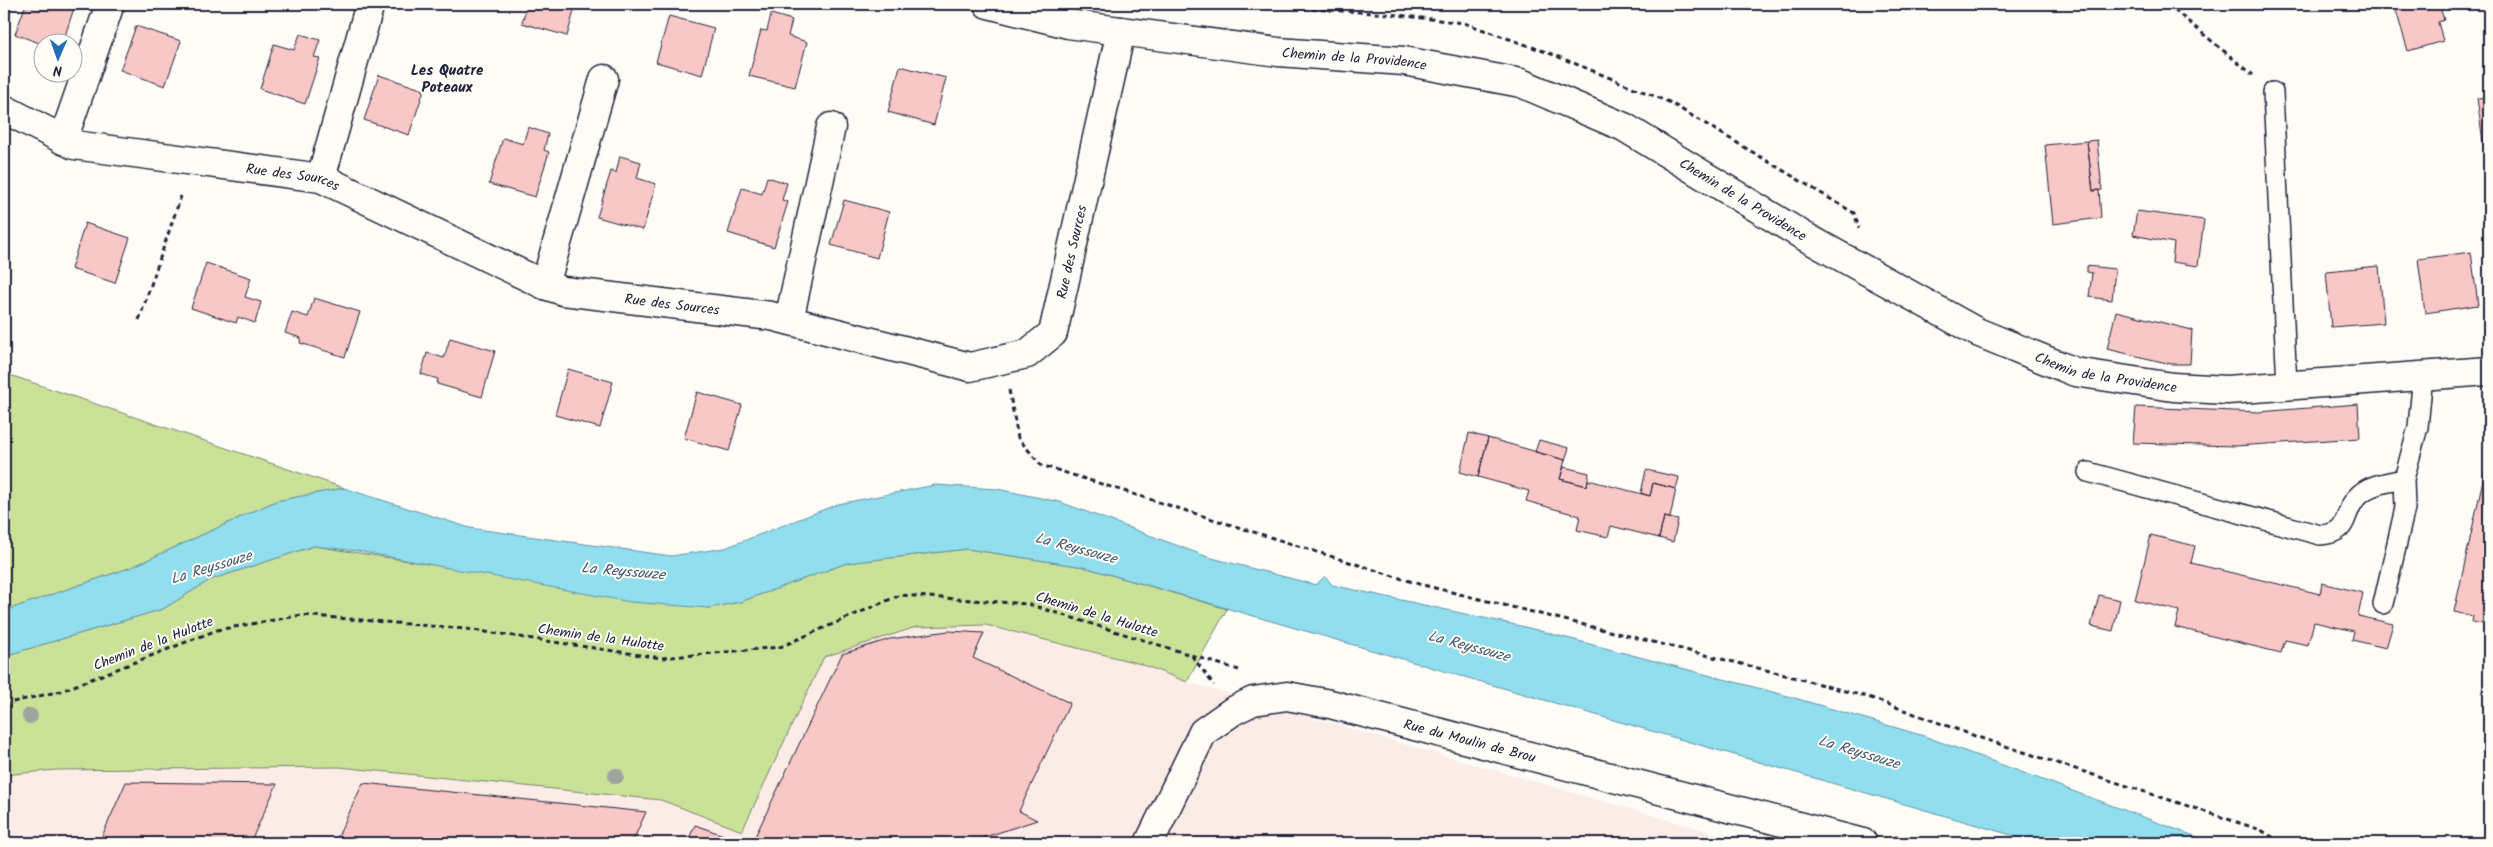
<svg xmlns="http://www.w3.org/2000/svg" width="2493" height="847" font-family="Kalam,sans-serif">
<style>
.built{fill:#fcece8}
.green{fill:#cae298;stroke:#76826a}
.water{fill:#90deee;stroke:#6493a6}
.building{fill:#f8c7c6;stroke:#22223b}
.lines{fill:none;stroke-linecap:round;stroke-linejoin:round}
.service-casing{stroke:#22223b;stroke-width:22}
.minor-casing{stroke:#22223b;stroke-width:31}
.path{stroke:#22223b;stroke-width:3;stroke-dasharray:5 4;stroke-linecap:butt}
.service{stroke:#fdfcf7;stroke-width:19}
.minor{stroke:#fdfcf7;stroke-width:28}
.tree{fill:#a0a49f}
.labels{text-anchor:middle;stroke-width:4;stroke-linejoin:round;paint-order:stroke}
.street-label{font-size:14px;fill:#22223b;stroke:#fdfcf7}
.neighbourhood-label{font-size:15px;font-weight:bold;fill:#22223b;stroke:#fdfcf7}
.water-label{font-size:15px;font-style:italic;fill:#435a71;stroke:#fdfcf7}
</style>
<rect width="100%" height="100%" fill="#fdfcf7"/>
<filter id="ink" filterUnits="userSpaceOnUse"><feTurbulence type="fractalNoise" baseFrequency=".02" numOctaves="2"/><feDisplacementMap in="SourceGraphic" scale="10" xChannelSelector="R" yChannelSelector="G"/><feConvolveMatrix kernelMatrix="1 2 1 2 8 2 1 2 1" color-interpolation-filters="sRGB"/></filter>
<g filter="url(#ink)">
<!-- built -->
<path class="built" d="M986 625 1141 664 1187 682 1749 843H4V775L56 770 339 767 661 800 742 831 824 657 916 627Z"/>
<!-- green -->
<path class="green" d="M4 373 344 488 276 501 132 567 4 611Z
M314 546 708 608 740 602 847 563 967 549 1084 567 1227 609 1187 682 1141 664 986 625 916 627 824 657 742 831 661 800 339 767 56 770 4 775V656L163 609 210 580Z"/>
<!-- water -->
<path class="water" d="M935 485 997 489 1060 502 1208 557 1316 585 1325 576 1332 585 1525 627 1788 696 1924 736 2213 843H2039L1084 567 967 549 847 563 740 602 708 608 630 602 358 551 314 546 210 580 163 609 4 656V611L132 567 276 501 344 488 470 528 671 556 725 548 838 504Z"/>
<!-- building -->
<path class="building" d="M26 4 75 5 63 42 42 44 15 34Z
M527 4H576L567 36 522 23Z
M2394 4H2439L2444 20 2438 22 2443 41 2408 51Z
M771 14 792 20 788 36 807 42 795 87 749 76 761 30 767 31Z
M669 16 714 28 702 75 656 62Z
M136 26 181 41 165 86 120 70Z
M300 34 320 40 314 57 320 58 305 104 260 89 274 44 294 50Z
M900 66 946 78 934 125 888 112Z
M379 75 424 90 409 135 364 120Z
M2489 97V179H2488L2477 98Z
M528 127 548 134 544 150 549 152 535 197 489 184 503 138 523 144Z
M2097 140 2102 190 2093 191 2087 141Z
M2087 141 2093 191 2099 190 2101 218 2053 224 2045 145Z
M620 156 641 162 637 178 656 184 643 230 597 217 611 171 616 173Z
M767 177 787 183 782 200 788 202 774 247 728 233 742 188 762 194Z
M844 200 889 212 877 258 831 245Z
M2137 211 2204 220 2198 266 2172 262 2174 243 2133 235Z
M85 223 130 238 115 283 71 269Z
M2471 252 2478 305 2425 313 2418 259Z
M206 263 251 278 245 297 261 302 255 323 238 317 236 323 191 308Z
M2087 266 2115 269 2112 300 2089 297 2092 273 2087 272Z
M2379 266 2384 323 2331 327 2326 271Z
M314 298 360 312 345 357 300 343 301 338 285 333 292 312 308 317Z
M2116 311 2192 330 2190 364H2171L2107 349Z
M450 338 495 351 482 397 437 384 438 379 421 374 427 353 444 358Z
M568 369 613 382 600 428 555 415Z
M697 392 742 405 729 451 684 438Z
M2358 404 2360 438 2235 446 2133 443 2136 407 2259 412Z
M1469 433 1488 438 1478 477 1460 472Z
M1488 438 1565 460 1560 479 1587 486 1588 480 1650 496 1653 483 1676 489 1670 518 1664 517 1659 538 1611 526 1608 537 1577 530 1580 516 1526 501 1529 491 1478 477Z
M1539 440 1569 448 1565 460 1535 452Z
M2489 452V620L2485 619 2483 624 2472 622 2473 616 2454 612Z
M1564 467 1589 473 1587 486 1560 479Z
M1646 470 1679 477 1676 489 1653 483 1650 496 1641 493Z
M1664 517 1678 520 1673 542 1659 538Z
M2151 535 2195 546 2191 563 2320 594 2322 583 2363 593 2358 616 2393 624 2386 648 2352 640 2354 631 2314 622 2308 645 2285 640 2281 653 2175 627 2179 611 2135 600Z
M2099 595 2120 600 2113 631 2091 626Z
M949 631 984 633 973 658 1070 703 1019 811 1037 820 973 841 972 843H752L842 654 890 639Z
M126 782 277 784 250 843H99Z
M363 783 646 812 632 843H335Z
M695 825 746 843H687Z"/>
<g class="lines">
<defs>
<path id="service" d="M2273 92 2287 386
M2088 472 2320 535C2354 533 2340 511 2360 494 2371 484 2390 482 2404 479
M2383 604 2405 508 2404 479 2418 427 2423 375"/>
<g id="minor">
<path id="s1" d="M988 4 1068 24 1278 52 1404 61 1521 83 1624 127 1802 235 1977 332 2075 372 2173 387 2227 390 2489 371"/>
<path id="s2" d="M4 109 74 145 321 178 545 285 563 291 771 316 970 367 1027 354 1053 333 1121 31"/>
<path d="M63 140 110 4"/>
<path d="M321 178 370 4"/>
<path d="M545 285 604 79"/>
<path d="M789 320 831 127"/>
<path id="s3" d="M1149 843 1203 732 1233 711 1253 701 1287 696 1330 704 1863 843"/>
</g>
</defs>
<!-- service casing -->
<use href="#service" class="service-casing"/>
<!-- minor casing -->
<use href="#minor" class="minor-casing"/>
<!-- path -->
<path class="path" d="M1240 4 1389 14 1464 23 1549 53 1669 102 1854 213 1859 228
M2167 4 2253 75
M139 320 182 193
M1009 390 1018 438 1041 465 1419 584 1778 673 1871 698 1975 736 2261 830 2282 843
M1192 656 1214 685
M4 704 61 691 217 630 302 615 466 629 661 658 780 647 900 595 1028 604 1239 670
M1895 837 1919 843"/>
<!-- service -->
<use href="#service" class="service"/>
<!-- minor -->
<use href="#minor" class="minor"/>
</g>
<!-- trees -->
<g class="tree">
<circle cx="30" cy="716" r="8"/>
<circle cx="616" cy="776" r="8"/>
</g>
</g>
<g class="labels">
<!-- street labels -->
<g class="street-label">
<text dy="5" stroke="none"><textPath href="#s1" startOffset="371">Chemin de la Providence</textPath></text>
<text dy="5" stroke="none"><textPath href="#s2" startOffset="300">Rue des Sources</textPath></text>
<text dy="5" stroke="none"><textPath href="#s1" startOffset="791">Chemin de la Providence</textPath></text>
<text dy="5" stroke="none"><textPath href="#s2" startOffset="1185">Rue des Sources</textPath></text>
<text dy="5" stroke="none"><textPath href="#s2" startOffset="705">Rue des Sources</textPath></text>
<text dy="5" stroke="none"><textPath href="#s1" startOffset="1196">Chemin de la Providence</textPath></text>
<text transform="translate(1097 614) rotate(17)" y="5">Chemin de la Hulotte</text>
<text transform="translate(601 637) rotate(8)" y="5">Chemin de la Hulotte</text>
<text transform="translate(153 643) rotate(-21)" y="5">Chemin de la Hulotte</text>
<text dy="5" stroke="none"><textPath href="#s3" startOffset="405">Rue du Moulin de Brou</textPath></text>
</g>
<!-- neighbourhood labels -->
<g class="neighbourhood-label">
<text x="447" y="75">Les Quatre<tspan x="447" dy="17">Poteaux</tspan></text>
</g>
<!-- water labels -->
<g class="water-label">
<text transform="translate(1076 548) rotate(15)" y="5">La Reyssouze</text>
<text transform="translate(211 567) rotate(-17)" y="5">La Reyssouze</text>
<text transform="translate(623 571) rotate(5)" y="5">La Reyssouze</text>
<text transform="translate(1469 646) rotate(15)" y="5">La Reyssouze</text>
<text transform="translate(1859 752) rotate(17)" y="5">La Reyssouze</text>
</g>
</g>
<!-- margin -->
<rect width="2493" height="847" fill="none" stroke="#fdfcf7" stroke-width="20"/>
<rect x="10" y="10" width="2473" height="827" fill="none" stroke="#22223b" stroke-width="2" filter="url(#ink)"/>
<!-- north arrow -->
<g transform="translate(58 58) rotate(182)"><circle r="24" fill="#fdfcf7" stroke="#a5a5ac"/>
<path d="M0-4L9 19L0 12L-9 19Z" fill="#1f6fb2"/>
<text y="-8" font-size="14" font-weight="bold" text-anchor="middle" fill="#22223b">N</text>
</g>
</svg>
